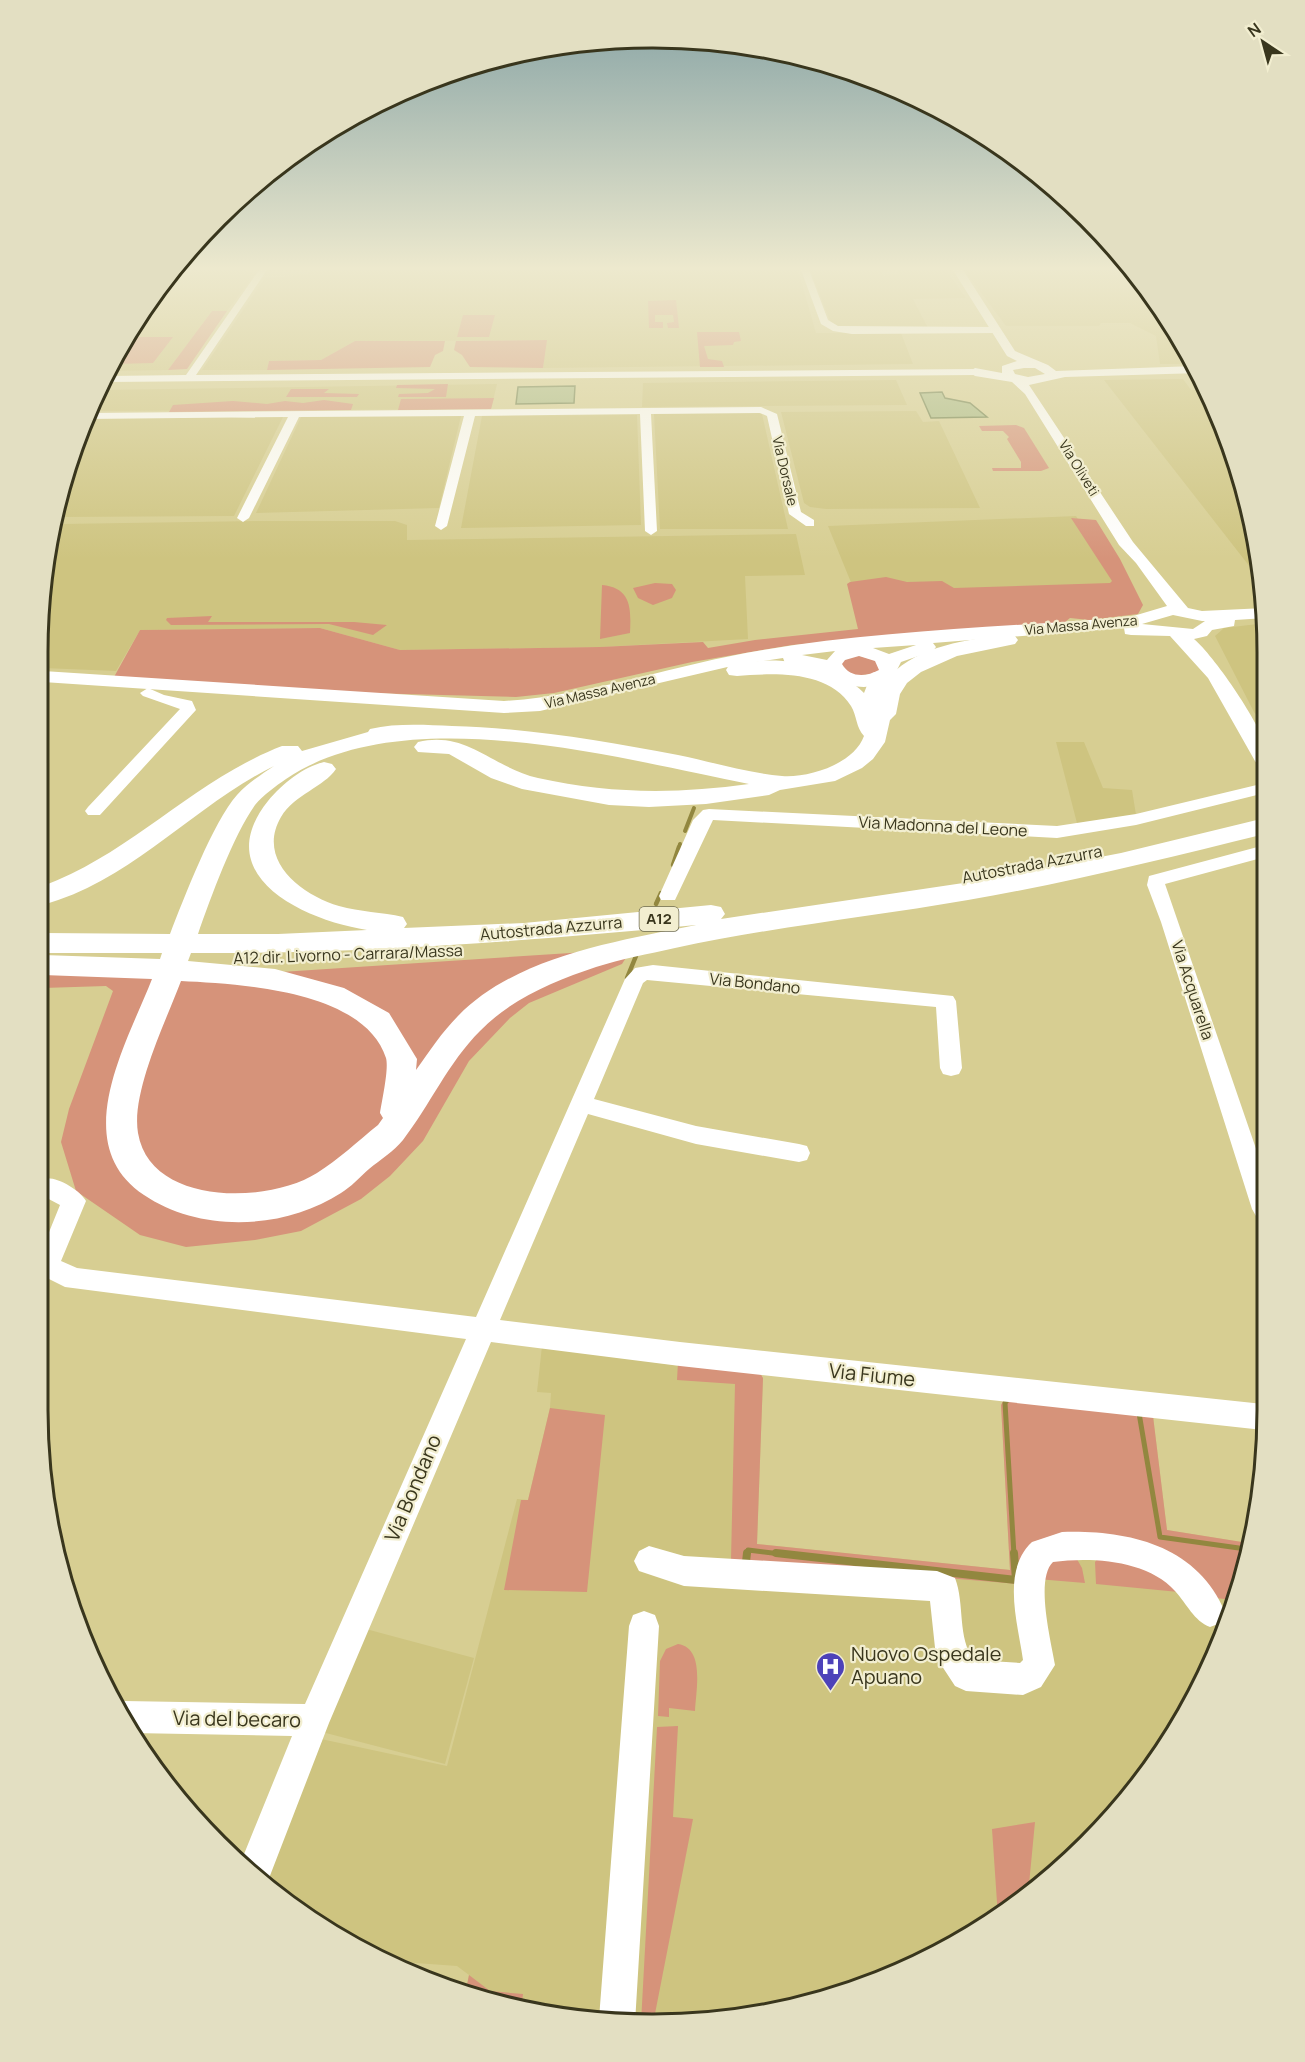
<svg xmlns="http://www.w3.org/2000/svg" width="1305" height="2062" font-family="Manrope,sans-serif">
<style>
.built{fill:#cec480}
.green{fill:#d6937a}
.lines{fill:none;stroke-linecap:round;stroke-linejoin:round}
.stream-far3{stroke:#92873f;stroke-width:4}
.stream-far2{stroke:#92873f;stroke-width:4.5}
.stream-far1{stroke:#92873f;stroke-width:5}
.stream{stroke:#92873f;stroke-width:8}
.building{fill:#a7b77e;stroke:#6e7d46;stroke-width:1.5}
.minor{fill:#fff;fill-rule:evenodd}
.major{fill:#fff;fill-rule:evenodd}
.highway{fill:#fff;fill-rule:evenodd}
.labels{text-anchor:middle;stroke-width:4.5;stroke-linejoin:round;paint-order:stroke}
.far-street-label{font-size:14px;fill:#39361d;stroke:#f2eed0}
.shield{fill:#f2eed0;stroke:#706d53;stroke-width:1.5}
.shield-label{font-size:15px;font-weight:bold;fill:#39361d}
.street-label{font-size:16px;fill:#39361d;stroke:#f2eed0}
.near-street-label{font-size:20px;fill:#39361d;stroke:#f2eed0}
.near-poi-label{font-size:20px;fill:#39361d;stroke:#f2eed0;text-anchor:start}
.rim{fill:none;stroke:#39361d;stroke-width:3}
</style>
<rect width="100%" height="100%" fill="#d7ce92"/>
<!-- built -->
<path class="built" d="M241 270 253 273 248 283 227 311H212L168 370 111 371 170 273Z
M311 270H798L816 333H901L913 364 543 368 546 340 355 341 321 360 269 361 267 370H202L265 278 307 275Z
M810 270H881L884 276 899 275 897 270H946L966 298 913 299 928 328 840 329 831 323Z
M964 270H1132L1140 278 1194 364H1160L1156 336 1130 323H1101L1099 326H1006Z
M1183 379 1191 390H1208L1246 493 1261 581 1104 380Z
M896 380 907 405 642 407 643 383Z
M497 384 491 409 88 411 100 390Z
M916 411 923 422 939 421 980 508 826 509 810 507 804 503 781 412Z
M755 412 762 414 788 529H660L654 414Z
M637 415 641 525 461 528 482 416Z
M461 416 439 508 256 513 301 417Z
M283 417 234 516 58 517 84 418Z
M1076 516 1132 606 872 634 828 526Z
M259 521H395L407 525V540L796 534 805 575 745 576 748 639 600 647 400 650 320 628 140 630 116 671 43 668V573L53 536 61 524Z
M1266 623V727L1254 712 1215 636 1224 628Z
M1056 742H1084L1103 788 1132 790 1136 815 1078 827Z
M542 1346 763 1378 757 1544 1010 1570 1001 1405 1152 1408 1167 1530 1248 1543 1221 1645 1140 1784 1058 1872 994 1921 888 1978 812 2003 652 2024 533 2013 465 1995 469 1975 457 1966 388 1961 345 1942 278 1898 262 1883 321 1739 447 1766 517 1499 528 1500 550 1408 551 1393 537 1392Z
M366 1629 474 1658 445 1764 322 1732Z"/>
<!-- green -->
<path class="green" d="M676 300 679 328H668L667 323 674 322 673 315H655V322H663V328H649L648 301Z
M212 311H227L187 369 168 370Z
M463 315H495L489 337H457Z
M697 332H739L741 341 734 342 733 345 704 346 708 359 722 361 724 367H700Z
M130 337H173L153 363 115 364Z
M547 340 543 368 470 367 462 355 454 350 456 341Z
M355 341H445L443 351 435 355 430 367 267 370 269 361 321 360Z
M448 384 446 397H398L399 394 428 393 435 389 396 388 397 385Z
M291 389H329L324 393 359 394 357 397H286Z
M494 398 491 409 398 410 401 399Z
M324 400 353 404 351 410 169 412 173 405 233 401 267 404 285 401 303 403Z
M1016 425 1024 428 1049 468 1041 471H993L992 468H1021V462L1007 439 1009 437 1003 431H982L979 426Z
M1071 518 1096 520 1120 559 1143 605 1138 614 1089 620 1070 618 1065 622 792 645 692 662 554 693 516 697 366 693 114 677 140 630 320 628 400 650 600 647 703 642 708 648 755 640 858 629 847 584 850 582 886 577 907 582 942 581 954 588 1110 583 1112 581Z
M655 583 672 584 676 590 672 598 653 605 638 598 633 588Z
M602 585C632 588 631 609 630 633L600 639Z
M212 616 208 622H354L387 625 373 635 329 624 171 625 166 620 167 618Z
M857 655 880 662 879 673 855 676 841 668 842 661Z
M586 952 538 973 415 1084 404 1038 281 972Z
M629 953 622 964 529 1003 510 1018 469 1061 423 1141 390 1176 361 1199 301 1231 255 1240 186 1247 140 1235 76 1191 61 1142 69 1109 113 991 106 986 43 988V973L158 974 112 1098 152 1198 320 1197 462 1041 529 988Z
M177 976 330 997 391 1047 387 1117 336 1170 248 1200 180 1191 141 1159 130 1120Z
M678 1362 760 1373 763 1378 757 1544 1010 1570 1001 1405 1007 1394 1152 1408 1167 1530 1248 1543 1233 1600 1207 1597 1196 1582 1061 1540 1019 1584 731 1560 735 1384 677 1380Z
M550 1408 605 1415 587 1592 504 1590 521 1500H528Z
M1074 1554 1082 1568 1085 1583 1037 1579 1042 1561Z
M1118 1554 1189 1593 1096 1584 1095 1562 1100 1556Z
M678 1644C705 1648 696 1690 695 1711L669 1708V1717L658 1716 660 1661 666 1649Z
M678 1726 673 1817 693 1819 653 2024 641 2023 657 1727Z
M1035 1822 1028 1895 998 1917 992 1829Z
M469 1975 490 1991 523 1994 521 2010 465 1995Z"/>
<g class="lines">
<!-- stream-far3 -->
<path class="stream-far3" d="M685 831 694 808
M679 848 680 844"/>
<!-- stream-far2 -->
<path class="stream-far2" d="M673 865 679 847
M656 904 661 893
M627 978 636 956"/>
<!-- stream-far1 -->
<path class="stream-far1" d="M1008 1399 1005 1403 1014 1555
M1139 1413 1160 1537 1246 1549
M747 1555 748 1550 789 1555"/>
<!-- stream -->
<path class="stream" d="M776 1553 1016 1580 1014 1553
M746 1562 747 1553"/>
</g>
<!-- building -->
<path class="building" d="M575 386 574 403 516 404 518 387Z
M942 392 945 398 970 403 987 417 931 418 920 393Z"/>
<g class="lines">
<!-- minor -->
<path class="minor" d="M172 270H194L169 273Z
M259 270H267L196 375 975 369 980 372 975 375 105 382 108 376 186 375Z
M801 270H809L828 320 838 326 996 327 1001 330 996 333 852 334 833 331 821 324Z
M761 407 777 414 801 512 814 520V526H806L789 514 767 416 760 413 651 414 657 531 651 535 645 531 640 414 475 416 447 526 441 530 435 526 464 416 299 417 249 518 243 522 237 518 288 417 84 419 87 413Z
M148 688 164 695 192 701 196 710 100 815H88L85 811 88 807 180 709 143 696 140 693Z
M1265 783V793L1136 825 1057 838 713 820 675 900H661L659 896 693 820 703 810 709 809 1057 826 1136 814Z
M1265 845V857L1165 884 1264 1172 1263 1219 1256 1216 1252 1209 1161 922 1147 885 1149 876Z
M653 965 953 996 956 1001 962 1068 959 1074 951 1076 943 1074 940 1068 936 1007 647 980 643 983 594 1099 696 1126 799 1144 807 1146 810 1153 807 1160 799 1162 696 1144 588 1114 500 1320 680 1342 1263 1404V1430L680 1366 491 1342 329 1723 266 1886 240 1864 292 1736 132 1733 118 1704 124 1701 305 1704 466 1339 65 1287 43 1276V1247L60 1205 43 1196V1179C55 1175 80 1190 86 1201L61 1261 77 1268 476 1317 625 979 635 968Z
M1062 1532C1128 1530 1197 1545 1225 1612L1221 1623 1210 1627C1194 1621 1187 1604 1175 1591 1147 1560 1092 1557 1053 1562 1035 1579 1051 1641 1055 1665L1041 1687 1023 1695 966 1691 955 1686 936 1657 930 1601 684 1586 639 1571 634 1561 639 1551 649 1546 684 1556 937 1571 955 1578C965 1604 957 1638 974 1660L1020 1663 1023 1660C1018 1624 1001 1571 1032 1542Z
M644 1611 655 1615 659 1626 635 2023 599 2019 629 1626 633 1615Z"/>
<!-- major -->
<path class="major" d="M953 270H963L1015 351 1048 365 1056 371 1195 366 1200 373 1065 377 1029 385 1133 542 1188 608 1202 611 1265 608 1266 618 1235 620 1234 626 1212 630 1207 636 1194 639C1214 656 1257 719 1265 744 1267 750 1266 760 1265 767L1258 765 1255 761 1208 678 1170 636 1131 635 1125 634 1124 628 933 643 936 647 933 651 901 662 893 678C854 699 844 678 813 667 804 664 794 665 785 663L783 658 736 665 540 711 504 713 43 682V671L504 701C591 696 676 664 763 650 883 630 1008 627 1130 617L1167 606 1136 563 1119 545 1025 394 1012 382 975 376 969 372 975 368 1002 373V366L1017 361 1007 356ZM1024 368H1035L1045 374 1028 377 1015 374 1013 370ZM1173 615 1202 621H1205L1193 629 1142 624ZM916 645 889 654 873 648ZM835 651 827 660 802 655ZM859 656 875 661 879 670C866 677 850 678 842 664L845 660Z"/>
<!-- highway -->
<path class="highway" d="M1008 634 1015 636 1018 640 1015 644 957 656 921 672 907 683 900 694 896 714 890 720 885 742 873 759 862 768 835 781 780 790 769 795 706 804 649 807 609 805 522 789 491 778 449 754 418 752 414 747 418 742C467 730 493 768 538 778 609 794 677 794 749 784 618 758 404 699 286 779 276 786 263 795 255 805 233 836 211 897 198 934H278L367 930C304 920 208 876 268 801 282 784 303 767 324 762L332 764 336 769C324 787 295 794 281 817 256 860 301 895 339 906 360 912 382 912 403 917L407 924 404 928 524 923 711 905 721 907 725 914 721 919 970 882 1121 853 1265 818V834C1167 858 1068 883 968 900 870 917 772 927 675 948 648 954 621 959 596 967 554 981 511 999 480 1031 448 1063 430 1105 403 1140 394 1151 380 1160 369 1169 360 1177 351 1187 341 1193 284 1230 200 1233 144 1195 67 1144 127 1043 152 979L43 975V955L160 959 162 953H43V933L170 934C184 898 213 822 237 795 248 783 262 774 274 766 193 806 133 880 43 905V886C132 853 194 780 282 746H298L302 751 368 732 370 729C396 723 425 725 452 726 528 728 603 741 678 755 712 762 748 773 782 776 809 778 854 764 864 736 856 728 857 716 851 706 828 670 774 673 737 676L729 675 726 670 729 665C773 655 832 661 864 693L872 673 880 671 890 676C919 645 968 640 1008 634ZM696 925C619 941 516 956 458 1016 442 1032 429 1052 416 1070L417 1059 389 1013 344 988 275 969 188 961 191 953C360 954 528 941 696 925ZM181 981C240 984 364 990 386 1058 389 1069 382 1100 380 1113L383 1118 378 1125C358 1141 338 1160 317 1173 268 1204 150 1206 138 1133 131 1092 166 1021 181 981Z"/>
</g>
<!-- sky -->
<linearGradient id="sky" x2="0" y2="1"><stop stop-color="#85a2a4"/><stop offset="0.48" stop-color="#ede9ce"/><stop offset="1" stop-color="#ede9ce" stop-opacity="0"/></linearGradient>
<rect width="1305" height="559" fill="url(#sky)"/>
<!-- icons -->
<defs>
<symbol id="hospital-pin" viewBox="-11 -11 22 30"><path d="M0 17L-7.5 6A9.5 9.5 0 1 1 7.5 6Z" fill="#4d42b9" stroke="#f2eed0"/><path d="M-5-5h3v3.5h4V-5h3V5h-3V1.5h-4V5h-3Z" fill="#fff"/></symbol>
</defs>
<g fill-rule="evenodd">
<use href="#hospital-pin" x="814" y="1650" width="33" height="45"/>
</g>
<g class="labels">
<!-- far-street labels -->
<g class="far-street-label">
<text transform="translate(1079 468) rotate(58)" y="5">Via Oliveti</text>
<text transform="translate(785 471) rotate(77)" y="5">Via Dorsale</text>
<text transform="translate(1081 625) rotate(-5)" y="5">Via Massa Avenza</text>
<text transform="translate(600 691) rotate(-13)" y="5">Via Massa Avenza</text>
</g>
<!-- shield labels -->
<rect class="shield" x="639.5" y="907" width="39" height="24" rx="4.5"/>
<g class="shield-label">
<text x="659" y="924">A12</text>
</g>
<!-- street labels -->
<g class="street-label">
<text transform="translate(943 826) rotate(3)" y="6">Via Madonna del Leone</text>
<text transform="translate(1032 864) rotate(-11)" y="6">Autostrada Azzurra</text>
<text transform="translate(551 928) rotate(-5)" y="6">Autostrada Azzurra</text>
<text transform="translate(348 954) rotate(-2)" y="6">A12 dir. Livorno - Carrara/Massa</text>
<text transform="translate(755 983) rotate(6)" y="6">Via Bondano</text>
<text transform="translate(1193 990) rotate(72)" y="6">Via Acquarella</text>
</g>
<!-- near-street labels -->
<g class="near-street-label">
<text transform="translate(872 1375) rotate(6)" y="7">Via Fiume</text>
<text transform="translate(413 1488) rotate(-67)" y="7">Via Bondano</text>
<text transform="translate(237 1719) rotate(1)" y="7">Via del becaro</text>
</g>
<!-- near-poi labels -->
<g class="near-poi-label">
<text x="851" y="1661">Nuovo Ospedale<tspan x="851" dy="23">Apuano</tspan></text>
</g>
</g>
<!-- crop -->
<path d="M0 0H1305V2062H0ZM652 48H653A604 604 0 0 1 1257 652V1410A604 604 0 0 1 653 2014H652A604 604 0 0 1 48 1410V652A604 604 0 0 1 652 48Z" fill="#e3dfc2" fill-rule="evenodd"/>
<path class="rim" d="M652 48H653A604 604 0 0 1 1257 652V1410A604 604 0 0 1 653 2014H652A604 604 0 0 1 48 1410V652A604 604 0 0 1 652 48Z"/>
<!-- north arrow -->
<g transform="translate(1263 42) rotate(324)" stroke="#f2eed0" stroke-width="4.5" paint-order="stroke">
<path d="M0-4.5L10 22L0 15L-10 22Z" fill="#39361d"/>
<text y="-9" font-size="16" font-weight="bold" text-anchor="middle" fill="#39361d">N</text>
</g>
</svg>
